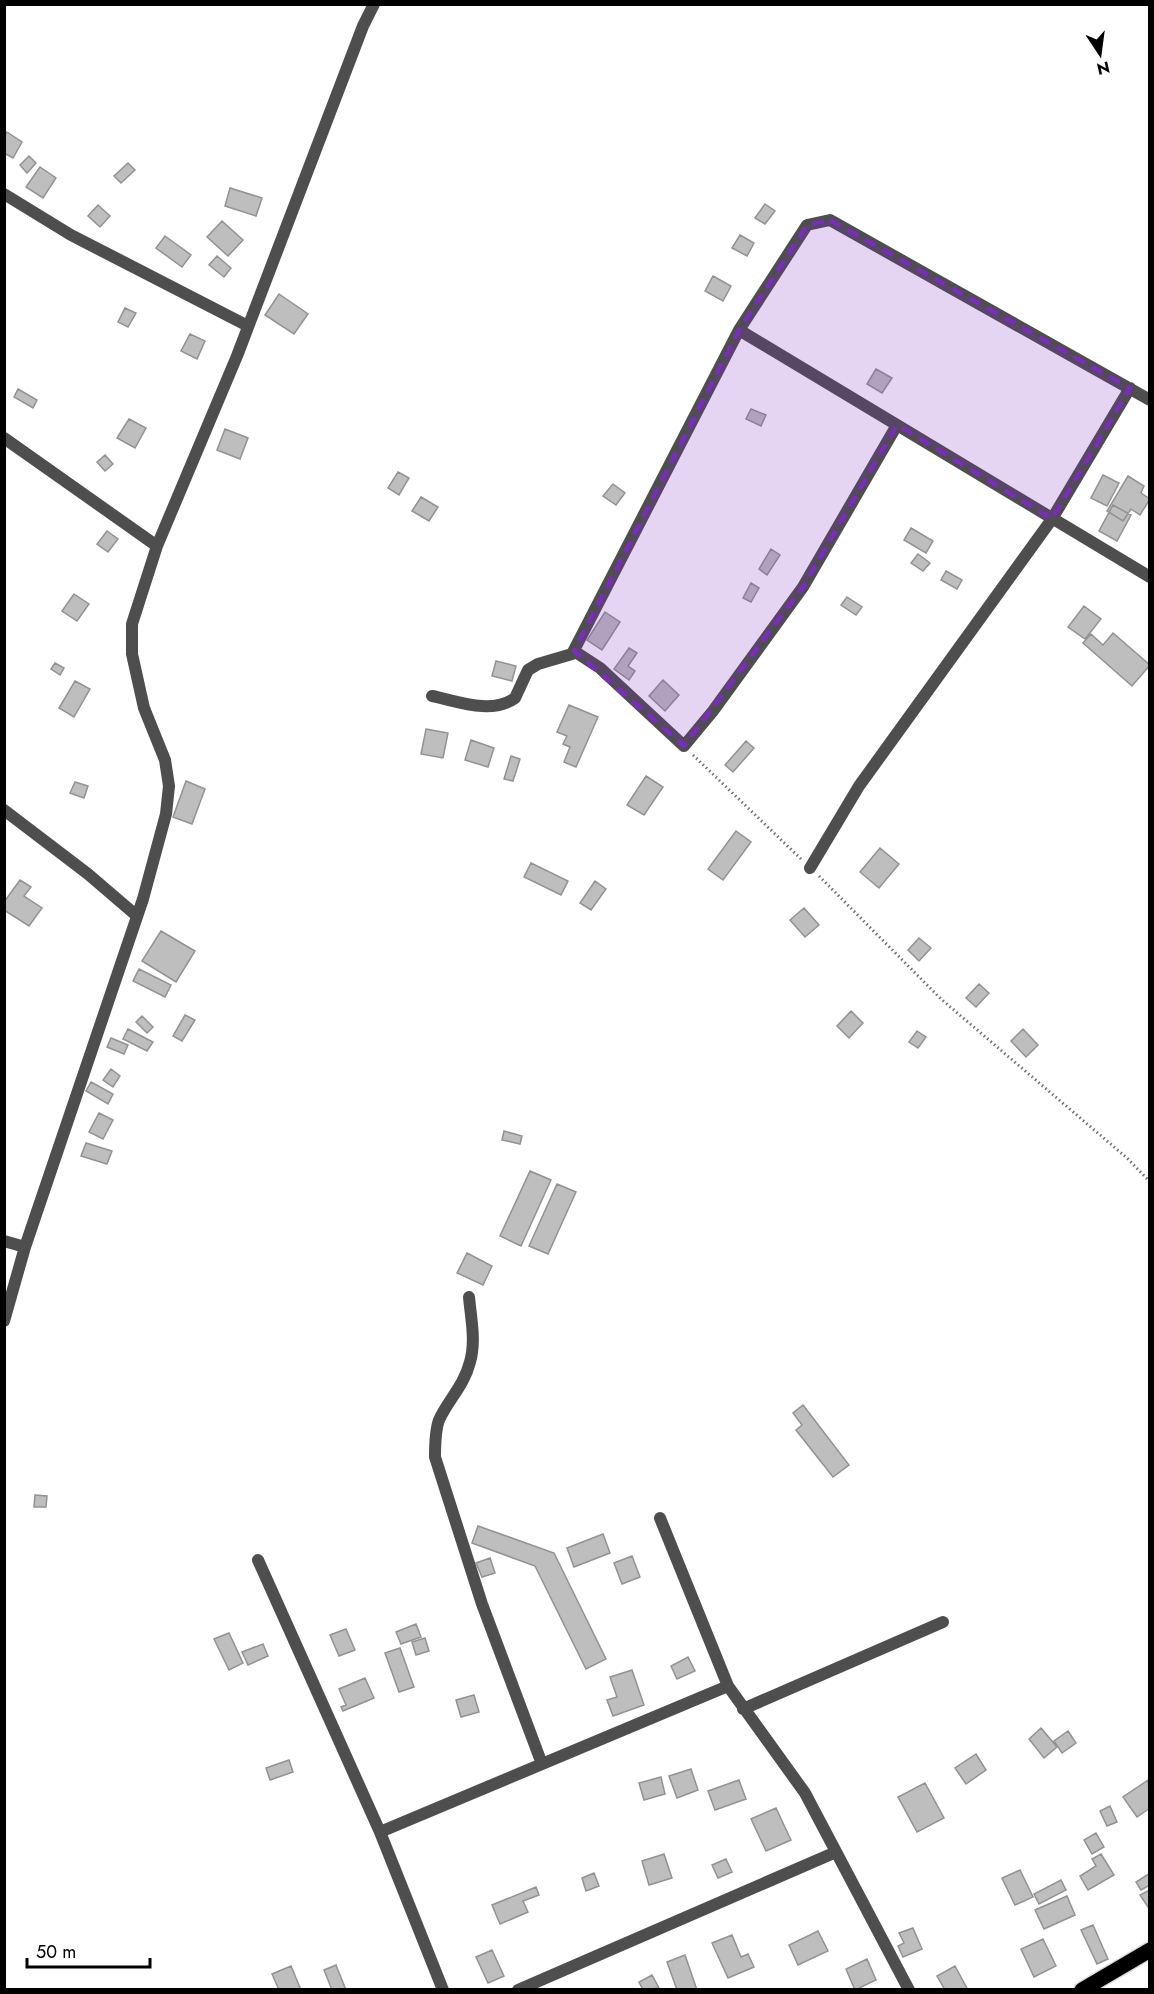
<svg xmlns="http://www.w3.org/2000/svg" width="1154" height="1994" font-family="Jost,sans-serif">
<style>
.building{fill:#bebebe;stroke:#929292;stroke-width:1.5}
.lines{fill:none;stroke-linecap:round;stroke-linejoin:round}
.primary-casing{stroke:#dbdbdb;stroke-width:18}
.path{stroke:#707070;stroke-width:3;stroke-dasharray:1.5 3;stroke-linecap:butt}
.minor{stroke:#4e4e4e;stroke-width:12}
.primary{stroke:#000;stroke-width:15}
.marked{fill:#7b2cbf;fill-opacity:0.2;stroke:#7b2cbf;stroke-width:4.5;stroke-dasharray:12 8;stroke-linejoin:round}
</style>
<rect width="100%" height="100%" fill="#fff"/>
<!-- building -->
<path class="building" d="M7 132 22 142 13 158 4 153V136Z
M29 156 36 163 27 173 20 165Z
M128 163 135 170 121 183 114 176Z
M40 167 56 178 43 198 26 187Z
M230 188 262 198 256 216 225 206Z
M765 204 775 211 765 224 755 218Z
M98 205 110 216 100 227 88 216Z
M222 221 243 240 228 256 207 237Z
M740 235 754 243 747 256 732 248Z
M165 236 191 255 182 267 156 248Z
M217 256 231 268 224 277 209 265Z
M713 276 731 286 723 301 705 291Z
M279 294 308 314 294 334 265 315Z
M125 308 136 313 128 327 118 322Z
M190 334 205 341 197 359 181 351Z
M876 369 892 378 882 393 867 384Z
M18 389 37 400 33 408 14 397Z
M751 409 766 415 761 426 746 419Z
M129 419 146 428 135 448 117 438Z
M225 429 248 438 240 459 217 450Z
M105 455 113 464 105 471 97 462Z
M398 472 409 478 399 495 388 488Z
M1103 475 1119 483 1107 506 1091 498Z
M1128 476 1144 486 1141 493 1150 499 1140 515 1131 509 1123 521 1107 511Z
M613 484 625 493 616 505 603 496Z
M421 497 438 507 429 521 412 511Z
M1113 505 1131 515 1117 541 1099 531Z
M911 528 933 541 926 553 904 540Z
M107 531 118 539 108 552 97 544Z
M771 549 780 555 767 575 759 569Z
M918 554 930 563 923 571 911 563Z
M946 571 962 580 957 589 941 580Z
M751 583 759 588 751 602 743 598Z
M74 594 89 604 77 621 62 611Z
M847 597 862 607 856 615 841 605Z
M1084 606 1101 619 1085 639 1068 627Z
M605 612 620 622 602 650 587 640Z
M1113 633 1150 665 1132 686 1083 643 1091 634 1103 645Z
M629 648 637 653 628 666 635 671 629 680 614 669Z
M496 661 516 666 512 681 492 676Z
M55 663 64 668 60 675 51 669Z
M663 680 679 695 665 711 649 696Z
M75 681 90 689 74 717 59 708Z
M569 705 598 717 576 767 564 762 570 747 563 744 567 736 557 732Z
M426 729 448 733 443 758 421 754Z
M471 740 494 748 488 767 465 760Z
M746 741 754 748 733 772 725 765Z
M511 756 520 759 513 781 504 779Z
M646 776 663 787 644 815 627 805Z
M186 781 205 789 192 824 173 817Z
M75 782 88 786 84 798 70 793Z
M736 831 751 842 723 880 708 869Z
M880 848 899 864 879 888 860 872Z
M531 863 568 881 561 895 524 877Z
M20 880 31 887 24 896 42 908 29 926 4 910V902Z
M595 881 606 889 591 910 580 903Z
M804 908 819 925 805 937 790 920Z
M161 931 195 951 176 982 142 961Z
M919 938 931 948 919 961 908 950Z
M139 969 171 985 165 997 133 981Z
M979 984 989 993 976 1007 966 998Z
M851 1011 863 1023 849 1038 837 1026Z
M185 1015 195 1020 182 1041 173 1036Z
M142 1016 153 1027 147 1033 136 1022Z
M128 1029 153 1042 147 1051 123 1039Z
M1023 1029 1038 1045 1026 1057 1011 1041Z
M917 1031 926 1037 918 1048 909 1042Z
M111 1038 128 1045 124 1054 107 1047Z
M111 1069 120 1076 113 1087 103 1080Z
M91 1082 113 1094 108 1104 86 1091Z
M99 1113 113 1120 103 1139 89 1132Z
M504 1131 522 1136 520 1144 502 1140Z
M86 1143 112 1151 107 1164 81 1156Z
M530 1171 551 1180 521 1246 500 1236Z
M557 1184 576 1192 548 1254 529 1246Z
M467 1253 492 1266 483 1285 457 1273Z
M803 1405 849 1465 833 1477 796 1430 802 1425 793 1413Z
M35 1495 47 1496 46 1507H34Z
M478 1526 554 1553 606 1659 586 1669 535 1566 472 1543Z
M603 1534 610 1553 574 1567 567 1548Z
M632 1556 640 1577 622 1584 614 1563Z
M490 1558 495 1573 482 1577 476 1563Z
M416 1624 421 1637 401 1644 396 1632Z
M346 1629 355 1650 339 1656 330 1635Z
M229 1633 243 1663 229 1670 214 1639Z
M425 1638 429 1651 416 1655 412 1642Z
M263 1644 268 1656 248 1665 242 1652Z
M400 1648 414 1687 399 1692 385 1653Z
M688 1657 695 1671 677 1679 671 1666Z
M632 1670 644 1705 613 1716 607 1700 617 1697 610 1677Z
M365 1678 374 1698 343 1711 341 1707 346 1705 339 1689Z
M474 1695 479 1712 461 1717 456 1700Z
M1041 1728 1057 1747 1044 1758 1029 1739Z
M1068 1731 1076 1743 1062 1753 1054 1741Z
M976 1754 986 1770 966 1784 955 1768Z
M289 1760 293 1772 270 1780 266 1768Z
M691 1769 698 1790 677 1798 669 1776Z
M661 1777 665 1794 644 1800 639 1783Z
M739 1780 746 1799 715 1810 708 1791Z
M1148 1780 1150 1808 1137 1817 1123 1797Z
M925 1783 944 1818 917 1832 898 1797Z
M1110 1806 1117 1822 1107 1826 1100 1811Z
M776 1808 791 1840 766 1851 751 1819Z
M1096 1833 1104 1847 1092 1854 1084 1840Z
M664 1854 672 1878 649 1885 642 1861Z
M1101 1854 1114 1875 1088 1890 1080 1876 1096 1866 1092 1859Z
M726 1859 732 1872 718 1878 712 1865Z
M1020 1870 1033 1897 1015 1905 1002 1878Z
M594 1873 599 1886 586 1891 582 1878Z
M1150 1873V1885L1141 1890 1136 1882Z
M1061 1880 1066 1890 1039 1904 1034 1894Z
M536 1887 539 1895 523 1901 528 1912 500 1924 492 1905Z
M1150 1890V1910L1140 1895Z
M1067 1896 1075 1915 1044 1929 1035 1910Z
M1093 1925 1108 1959 1097 1964 1081 1930Z
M913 1928 922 1949 903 1957 898 1946 904 1943 899 1933Z
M818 1931 828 1951 798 1965 789 1945Z
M732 1935 741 1957 748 1954 754 1967 728 1978 712 1943Z
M1043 1939 1056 1966 1034 1977 1021 1949Z
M492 1950 504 1976 488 1983 476 1957Z
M685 1955 697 1990H677L667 1962Z
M867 1959 876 1980 855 1990 846 1969Z
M336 1965 346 1990H332L324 1970Z
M291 1966 301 1990H279L272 1974Z
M955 1966 968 1990H945L937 1976Z
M652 1975 659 1988 643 1990 639 1982Z"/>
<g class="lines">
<defs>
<path id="primary" d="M1082 1990 1150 1950"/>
</defs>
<!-- primary casing -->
<use href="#primary" class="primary-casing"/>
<!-- path -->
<path class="path" d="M693 755 801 859
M819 876 941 999 1127 1158 1150 1182"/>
<!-- minor -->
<path class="minor" d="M4 194 71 235 248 326
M739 330 1150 577
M4 438 157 546
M574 651 600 668 684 746 713 711 803 587 897 425
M432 696C457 701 491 715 515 698L528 670 538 664 572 654 739 330 807 225 830 220 1150 400
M4 810 88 874 137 916
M810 868 859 786 1052 519 1130 388
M4 1241 25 1247
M469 1297C471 1319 476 1341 470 1362 464 1386 448 1400 439 1420 435 1431 435 1445 435 1457L482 1604 542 1764
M4 1321 25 1247 143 899 166 814 169 786 165 760 144 708 132 654V624L157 546 237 356 363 26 374 4
M660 1518 728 1686 805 1793 909 1990
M258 1560 380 1832 443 1990
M743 1709 943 1622
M380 1832 728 1686
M518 1990 836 1852"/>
<!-- primary -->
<use href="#primary" class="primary"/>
</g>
<!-- marked area -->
<path class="marked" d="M830 220 1130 388 1052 519 897 425 803 587 684 746 574 651 739 330 807 225Z"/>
<!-- border -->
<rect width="1154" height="1994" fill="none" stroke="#000000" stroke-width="12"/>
<!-- north arrow -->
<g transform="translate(1100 54) rotate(167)" stroke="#ffffff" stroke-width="4.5" paint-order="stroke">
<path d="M0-4.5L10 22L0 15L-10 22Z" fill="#000000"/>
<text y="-9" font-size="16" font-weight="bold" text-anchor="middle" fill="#000000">N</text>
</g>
<!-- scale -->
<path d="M27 1958v9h123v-9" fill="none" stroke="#000000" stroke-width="3"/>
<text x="36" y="1958" font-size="18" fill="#000000" stroke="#ffffff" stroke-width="4.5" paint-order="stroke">50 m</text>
</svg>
